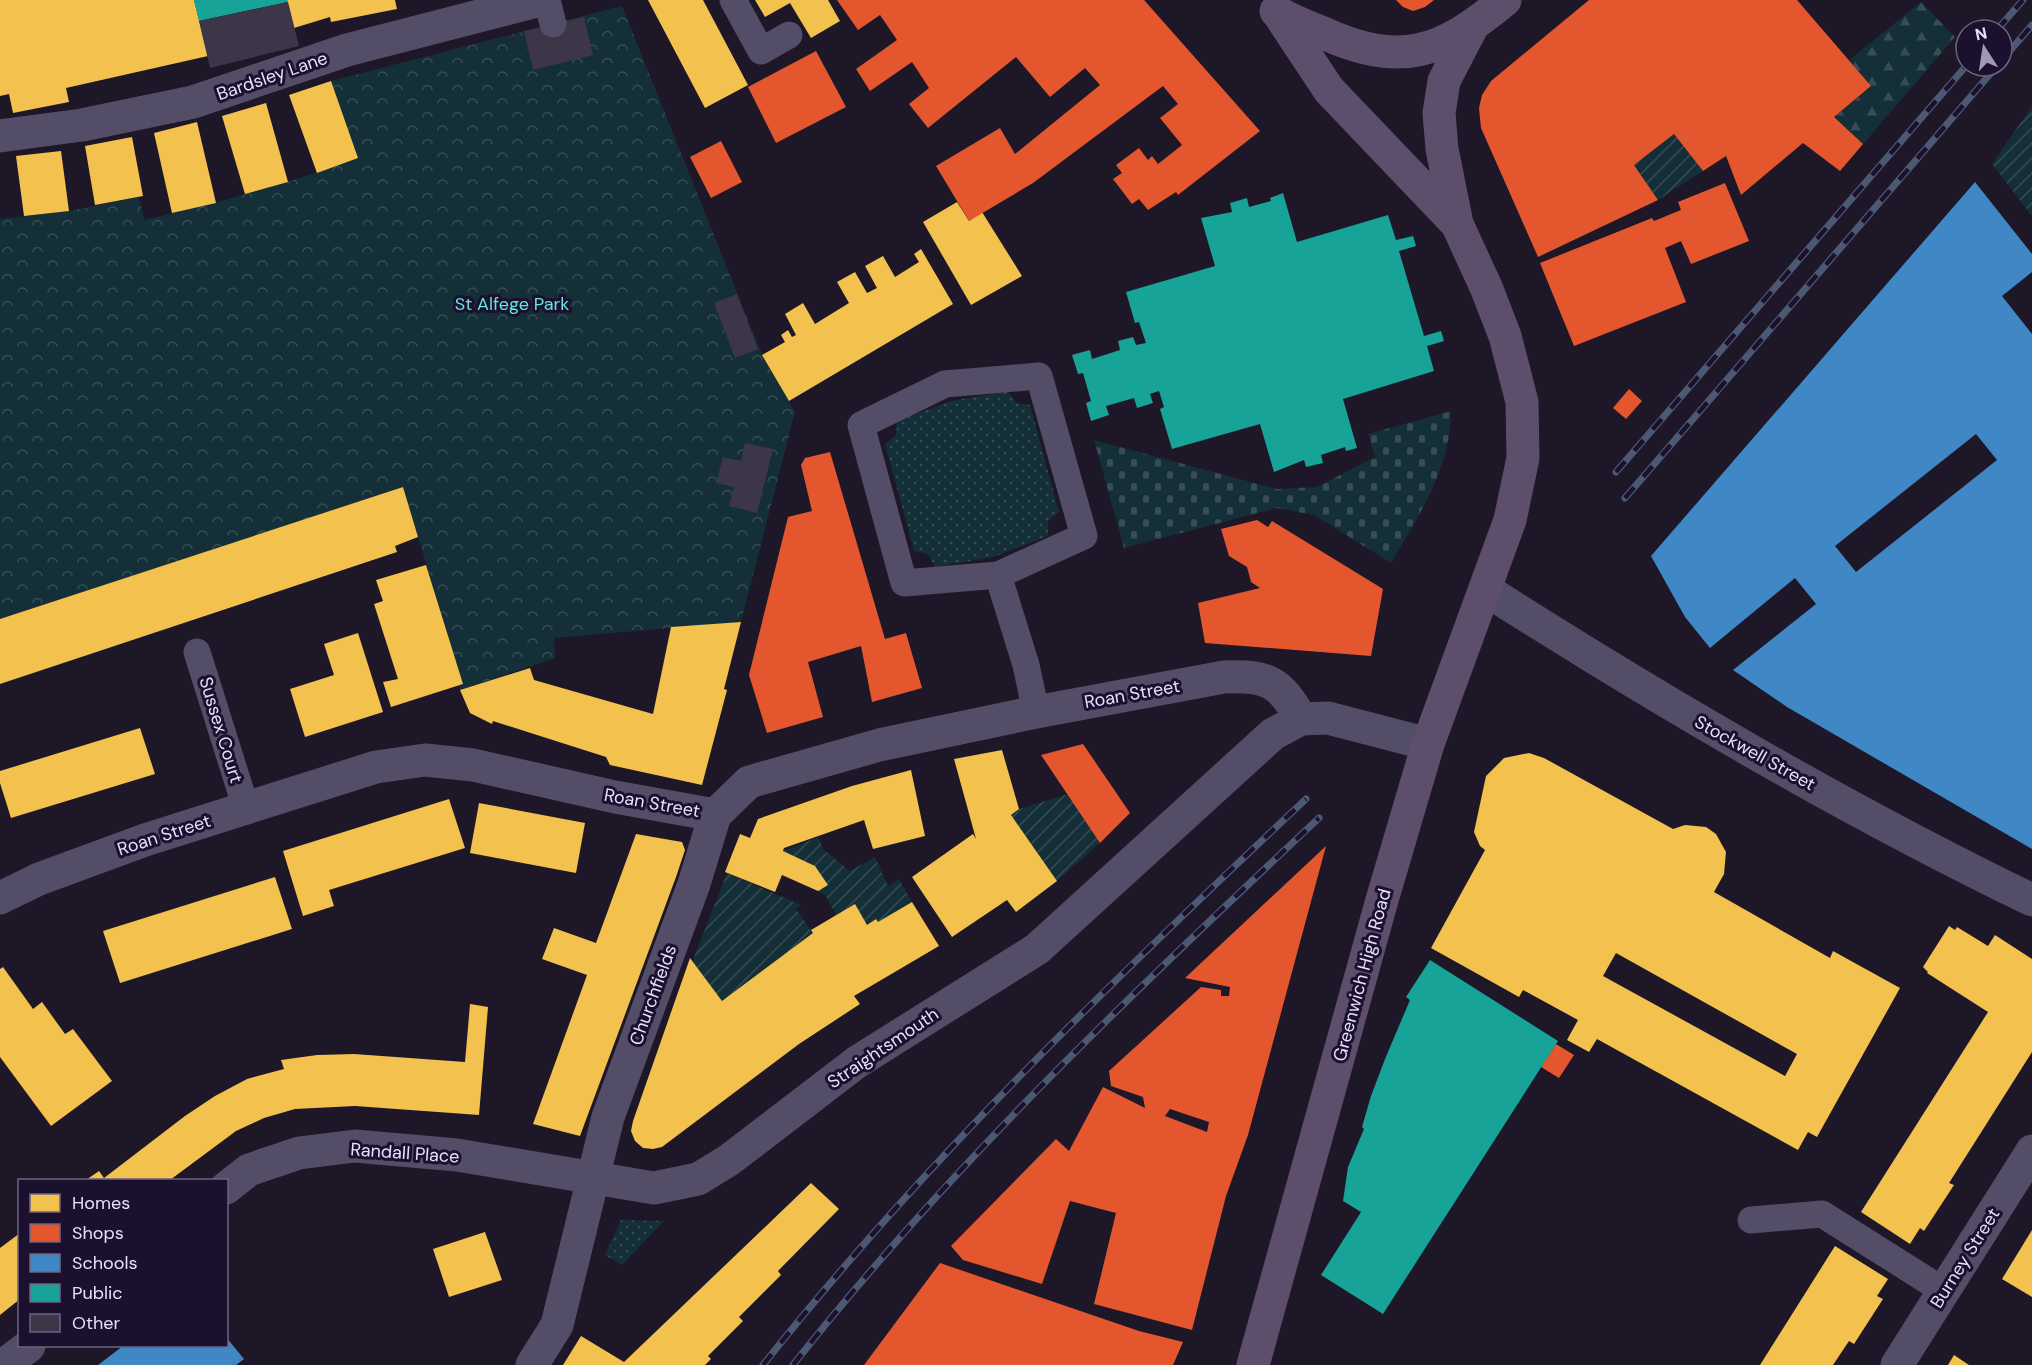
<svg xmlns="http://www.w3.org/2000/svg" width="2032" height="1365" font-family="'DM Sans',sans-serif">
<style>
.grass{fill:url(#grass-dots)}
.forest{fill:url(#forest-firs)}
.cemetery{fill:url(#cemetery-stones)}
.park{fill:url(#park-crowns)}
.garden{fill:url(#garden-furrows)}
.homes{fill:#f2c14e;fill-rule:evenodd}
.shops{fill:#e4572e;fill-rule:evenodd}
.schools{fill:#3f88c5;fill-rule:evenodd}
.public{fill:#17a398}
.building{fill:#3d3649}
.lines{fill:none;stroke-linecap:round;stroke-linejoin:round}
.service{stroke:#534d68;stroke-width:27}
.minor{stroke:#534d68;stroke-width:33}
.primary{stroke:#5d4e6c;stroke-width:33}
.rail-casing{stroke:#4d5973;stroke-width:7}
.rail{stroke:#1b112e;stroke-width:4.5;stroke-dasharray:14;stroke-linecap:butt}
.labels{text-anchor:middle;stroke-width:6;stroke-linejoin:round;paint-order:stroke}
.street-label{font-size:18px;fill:#e8deff;stroke:#1b112e}
.park-label{font-size:18px;fill:#63e7de;stroke:#1b112e}
</style>
<defs>
<pattern id="grass-dots" width="8" height="8" patternUnits="userSpaceOnUse" patternTransform="scale(1.5)"><rect width="8" height="8" fill="#142f37"/><path d="M2 2h.1M6 6h.1" fill="none" stroke="#364d55" stroke-width="1.8" stroke-linecap="round"/></pattern>
<pattern id="forest-firs" width="22" height="20" patternUnits="userSpaceOnUse" patternTransform="scale(1.5)"><rect width="22" height="20" fill="#142f37"/><path d="M5 1l3.5 6h-7zM16 11l3.5 6h-7z" fill="#364d55"/></pattern>
<pattern id="cemetery-stones" width="16" height="16" patternUnits="userSpaceOnUse" patternTransform="scale(1.5)"><rect width="16" height="16" fill="#142f37"/><path d="M2 7V4a2 2 0 0 1 4 0v3zM10 15v-3a2 2 0 0 1 4 0v3z" fill="#364d55"/></pattern>
<pattern id="park-crowns" width="20" height="18" patternUnits="userSpaceOnUse" patternTransform="scale(1.5)"><rect width="20" height="18" fill="#142f37"/><path d="M2 6a3 3 0 1 1 6 0M12 15a3 3 0 1 1 6 0" fill="none" stroke="#364d55"/></pattern>
<pattern id="garden-furrows" width="10" height="10" patternUnits="userSpaceOnUse" patternTransform="scale(1.5)"><rect width="10" height="10" fill="#142f37"/><path d="M-1 1l2-2M0 10L10 0M9 11l2-2" fill="none" stroke="#364d55"/></pattern>
</defs>
<rect width="100%" height="100%" fill="#1d1728"/>
<!-- grass -->
<path class="grass" d="M1008 391 1016 403 1030 405 1059 512 1048 521V536L993 557 935 567 928 554 914 551 885 444 896 435 897 421 951 401Z
M621 1220 664 1221 622 1265 605 1255Z"/>
<!-- forest -->
<path class="forest" d="M1921 2 1955 37 1863 144 1834 117 1871 87 1849 60Z"/>
<!-- cemetery -->
<path class="cemetery" d="M1451 411C1450 471 1420 513 1391 563L1314 515 1277 508 1124 548 1094 440 1277 489 1317 487 1375 457 1368 434Z"/>
<!-- park -->
<path class="park" d="M622 6 762 355 795 412 741 622 554 638 555 658 460 690 459 686 463 685 403 487 0 619V219L69 211 139 197 144 220C217 203 288 184 358 158L331 81Z"/>
<!-- garden -->
<path class="garden" d="M2032 106V216L1992 164Z
M1674 134 1703 171 1658 200 1634 165Z
M1068 794 1100 843 1057 881 1011 815 1019 809Z
M819 837 823 849 850 871 875 857 888 886 899 879 912 902 878 922 876 919 867 925 836 915 826 896 818 891 827 885 815 866 783 851Z
M727 873 801 905 796 909 813 933 722 1001 692 962Z"/>
<!-- homes -->
<path class="homes" d="M0 0H194L208 56 66 88 69 102 13 113 9 94 0 96Z
M287 0H395L397 9 331 22 330 17 294 28Z
M648 0H703L748 85 705 108Z
M755 0H828L840 21 811 38 790 3 765 17Z
M331 81 358 158 317 173 289 95Z
M266 103 288 182 245 194 222 116Z
M197 122 216 203 172 213 154 133Z
M132 137 143 196 95 205 85 146Z
M61 151 69 211 24 216 16 156Z
M957 202 969 221 982 212 1022 276 971 305 923 222Z
M921 249 953 304 789 401 762 355 785 342 781 335 788 330 792 337 796 335 785 314 803 303 815 324 849 303 837 282 855 272 867 293 877 288 865 266 883 256 895 277 919 262 914 254Z
M403 487 418 537 395 546 397 552 0 684V619Z
M426 565 463 684 391 707 383 682 398 679 374 604 383 601 376 580Z
M741 622 724 689 727 690 702 785 610 765 606 757 493 721 492 724 470 713 460 690 530 668 534 680 653 714 671 627Z
M358 633 383 712 305 737 290 689 334 675 324 644Z
M140 728 155 774 11 818 0 783V771Z
M1002 750 1019 809 1011 815 1057 881 1016 912 1007 900 952 937 912 877 973 834 976 839 954 759Z
M1529 753 1544 758 1673 829 1685 825 1706 827 1716 834 1726 852 1724 874 1714 892 1830 958 1833 951 1900 988 1817 1137 1808 1132 1798 1150 1597 1039 1589 1052 1567 1040 1578 1020 1523 990 1519 997 1431 948 1485 850 1480 846 1474 832 1486 776 1504 758ZM1616 953 1797 1054 1785 1076 1603 976Z
M911 770 925 836 873 849 864 820 784 848 783 851 815 866 828 885 818 891 782 875 775 892 725 872 740 834 750 838 758 819 852 786Z
M449 799 465 848 329 890 334 906 303 916 283 851Z
M479 803 585 823 576 873 470 853Z
M636 834 682 842 685 850 676 877 580 1136 533 1124 587 975 542 959 554 928 596 943Z
M275 877 292 929 120 983 103 931Z
M912 902 939 946 854 996 860 1004 799 1044 662 1147 653 1149 643 1148 635 1141 631 1131 633 1121 690 958 722 1001 813 933 811 930 855 904 867 925 876 919 878 922Z
M1949 926 1955 930 1957 927 1988 946 1995 935 2032 959V1052L1949 1183 1954 1185 1924 1231 1920 1228 1910 1244 1861 1212 1988 1012 1927 973 1928 972 1923 967Z
M3 967 33 1009 42 1002 65 1034 73 1029 112 1081 51 1126 0 1057V969Z
M470 1004 488 1007 479 1115 355 1106 295 1109 264 1118 236 1131 170 1180H86L99 1171 104 1178 185 1116 215 1096 247 1079 284 1069 281 1060 317 1055 354 1054 465 1062Z
M811 1183 839 1209 778 1271 781 1275 739 1317 743 1321 708 1356 711 1359 705 1365H563L581 1336 624 1362Z
M2032 1230V1297L2002 1279Z
M485 1232 502 1280 449 1297 433 1249Z
M20 1233V1299L0 1315V1248Z
M1835 1246 1888 1279 1877 1296 1883 1299 1854 1344 1849 1341 1833 1365H1760Z
M1954 1355 1969 1365H1948Z"/>
<!-- shops -->
<path class="shops" d="M837 0H1144L1260 131 1178 195 1176 192 1148 210 1139 199 1132 204 1113 179 1122 173 1116 165 1139 148 1148 160 1152 156 1158 164 1182 145 1160 118 1178 104 1163 86 1033 183 969 221 936 166 1000 128 1015 154 1100 85 1085 68 1050 97 1016 57 928 128 909 104 929 88 912 62 870 91 856 69 897 40 880 15 858 30Z
M1396 0H1434L1425 7 1413 11 1403 7Z
M1589 0H1797L1871 86 1834 117 1863 144 1840 171 1803 143 1741 195 1726 156 1703 171 1674 134 1634 165 1658 200 1538 257 1481 128 1479 108 1482 95 1491 81Z
M816 51 846 107 776 143 748 87Z
M721 141 742 182 711 198 690 157Z
M1725 183 1749 241 1691 264 1681 241 1665 248 1686 302 1574 346 1540 263 1652 218 1654 221 1681 210 1678 202Z
M1629 389 1642 401 1626 419 1613 408Z
M830 452 885 639 906 633 922 688 872 702 861 646 808 662 823 717 767 733 749 675 788 517 812 511 801 465 805 458Z
M1257 520 1268 527 1272 521 1383 589 1371 656 1205 643 1198 603 1260 588 1251 582 1247 567 1229 556 1221 529Z
M1083 744 1130 813 1100 843 1041 755Z
M1326 846 1248 1135 1226 1196 1192 1330 1094 1304 1116 1213 1070 1201 1042 1284 963 1260 951 1246 1056 1139 1069 1151 1103 1087 1145 1108 1143 1097 1111 1086 1109 1071 1201 987 1221 990V996H1229L1230 987 1185 978ZM1170 1109 1209 1122 1207 1132 1165 1116Z
M1556 1044 1574 1055 1559 1078 1541 1067Z
M940 1263 1139 1331 1183 1342 1173 1365H864Z"/>
<!-- schools -->
<path class="schools" d="M1975 182 2032 254V272L2002 296 2032 334V849L1787 707 1733 670 1816 604 1795 578 1710 648 1685 617 1651 556ZM1976 434 1997 460 1856 572 1835 546Z
M226 1337 244 1359 236 1365H98L123 1346H226Z"/>
<!-- public -->
<path class="public" d="M194 0H287L288 2 199 21Z
M1283 193 1297 242 1388 215 1396 240 1413 236 1416 246 1399 251 1424 336 1441 331 1444 341 1427 346 1434 371 1343 399 1357 448 1346 451 1345 447 1321 455 1323 463 1306 467 1304 460 1274 472 1260 424 1172 449 1160 409 1164 407 1159 391 1150 394 1153 403 1137 408 1134 398 1106 406 1109 415 1091 421 1086 403 1091 401 1083 373 1078 374 1072 355 1090 350 1092 359 1120 350 1118 341 1133 337 1136 345 1146 343 1139 322 1135 323 1126 292 1215 266 1201 218 1232 212 1230 203 1247 198 1249 207 1271 201 1270 198Z
M1430 960 1558 1041 1383 1314 1321 1275 1361 1212 1343 1201 1348 1167 1364 1129 1362 1127 1371 1096 1385 1059 1410 1000 1406 997Z"/>
<!-- building -->
<path class="building" d="M288 2 299 46 210 68 199 21Z
M584 17 593 55 533 70 524 31Z
M737 294 758 349 735 358 714 303Z
M745 443 773 449 757 513 729 506 734 487 716 483 723 457 741 461Z"/>
<g class="lines">
<!-- service -->
<path class="service" d="M547 0 553 24
M733 0 761 51 789 35
M998 575 904 583 861 425 945 384 1039 376 1084 536 998 575 1026 665 1036 712
M197 652 246 808
M1751 1220 1822 1214 1944 1291"/>
<!-- minor -->
<path class="minor" d="M0 136 82 125 193 102 347 50 541 0
M1486 590C1663 703 1844 809 2032 900
M0 898 39 879 145 840 376 767 425 760 473 765 615 797 715 815
M226 1188 249 1170 299 1153 355 1146 457 1155 654 1188 698 1179 729 1160 857 1062 1037 949 1273 734 1301 719 1328 718 1428 744
M4 1365 29 1346
M532 1365 557 1325 608 1117 694 884 715 815 749 782 879 745 1036 712 1224 677C1267 675 1280 681 1301 719
M1897 1365 2032 1151"/>
<!-- primary -->
<path class="primary" d="M1276 11C1289 20 1306 26 1321 32 1401 69 1441 53 1505 0
M1278 13 1329 90 1457 224
M1253 1365 1382 900 1428 744 1510 520 1523 458 1522 402 1505 336 1486 287 1457 224 1442 149 1439 113 1444 81 1471 29"/>
<defs>
<path id="rail" d="M1997 30 2023 0
M2002 60 2032 25
M1616 472 1966 66
M1625 498 1997 66
M763 1365C926 1159 1115 978 1306 799
M793 1365C951 1165 1134 991 1319 818"/>
</defs>
<!-- rail casing -->
<use href="#rail" class="rail-casing"/>
<!-- rail -->
<use href="#rail" class="rail"/>
</g>
<g class="labels">
<!-- street labels -->
<g class="street-label">
<text transform="translate(272 76) rotate(-19)" y="6">Bardsley Lane</text>
<text transform="translate(1132 694) rotate(-10)" y="6">Roan Street</text>
<text transform="translate(221 730) rotate(73)" y="6">Sussex Court</text>
<text transform="translate(1755 753) rotate(29)" y="6">Stockwell Street</text>
<text transform="translate(652 803) rotate(10)" y="6">Roan Street</text>
<text transform="translate(164 835) rotate(-18)" y="6">Roan Street</text>
<text transform="translate(1362 975) rotate(-75)" y="6">Greenwich High Road</text>
<text transform="translate(653 995) rotate(-70)" y="6">Churchfields</text>
<text transform="translate(883 1048) rotate(-34)" y="6">Straightsmouth</text>
<text transform="translate(405 1153) rotate(4)" y="6">Randall Place</text>
<text transform="translate(1965 1258) rotate(-58)" y="6">Burney Street</text>
</g>
<!-- park labels -->
<g class="park-label">
<text x="512" y="310">St Alfege Park</text>
</g>
</g>
<!-- legend -->
<rect x="18" y="1179" width="210" height="168" fill="#1b112e" stroke="#6d6382" stroke-width="1.5"/>
<rect x="30" y="1194" width="30" height="18" fill="#f2c14e" stroke="#6d6382" stroke-width="1.5"/>
<text x="72" y="1209" font-size="18" fill="#e8deff">Homes</text>
<rect x="30" y="1224" width="30" height="18" fill="#e4572e" stroke="#6d6382" stroke-width="1.5"/>
<text x="72" y="1239" font-size="18" fill="#e8deff">Shops</text>
<rect x="30" y="1254" width="30" height="18" fill="#3f88c5" stroke="#6d6382" stroke-width="1.5"/>
<text x="72" y="1269" font-size="18" fill="#e8deff">Schools</text>
<rect x="30" y="1284" width="30" height="18" fill="#17a398" stroke="#6d6382" stroke-width="1.5"/>
<text x="72" y="1299" font-size="18" fill="#e8deff">Public</text>
<rect x="30" y="1314" width="30" height="18" fill="#3d3649" stroke="#6d6382" stroke-width="1.5"/>
<text x="72" y="1329" font-size="18" fill="#e8deff">Other</text>
<!-- north arrow -->
<g transform="translate(1984 48) rotate(348)"><circle r="28" fill="#1b112e" stroke="#6d6382" stroke-width="1.5"/>
<path d="M0-4.5L10 22L0 15L-10 22Z" fill="#a198b4"/>
<text y="-9" font-size="16" font-weight="bold" text-anchor="middle" fill="#e8deff">N</text>
</g>
</svg>
